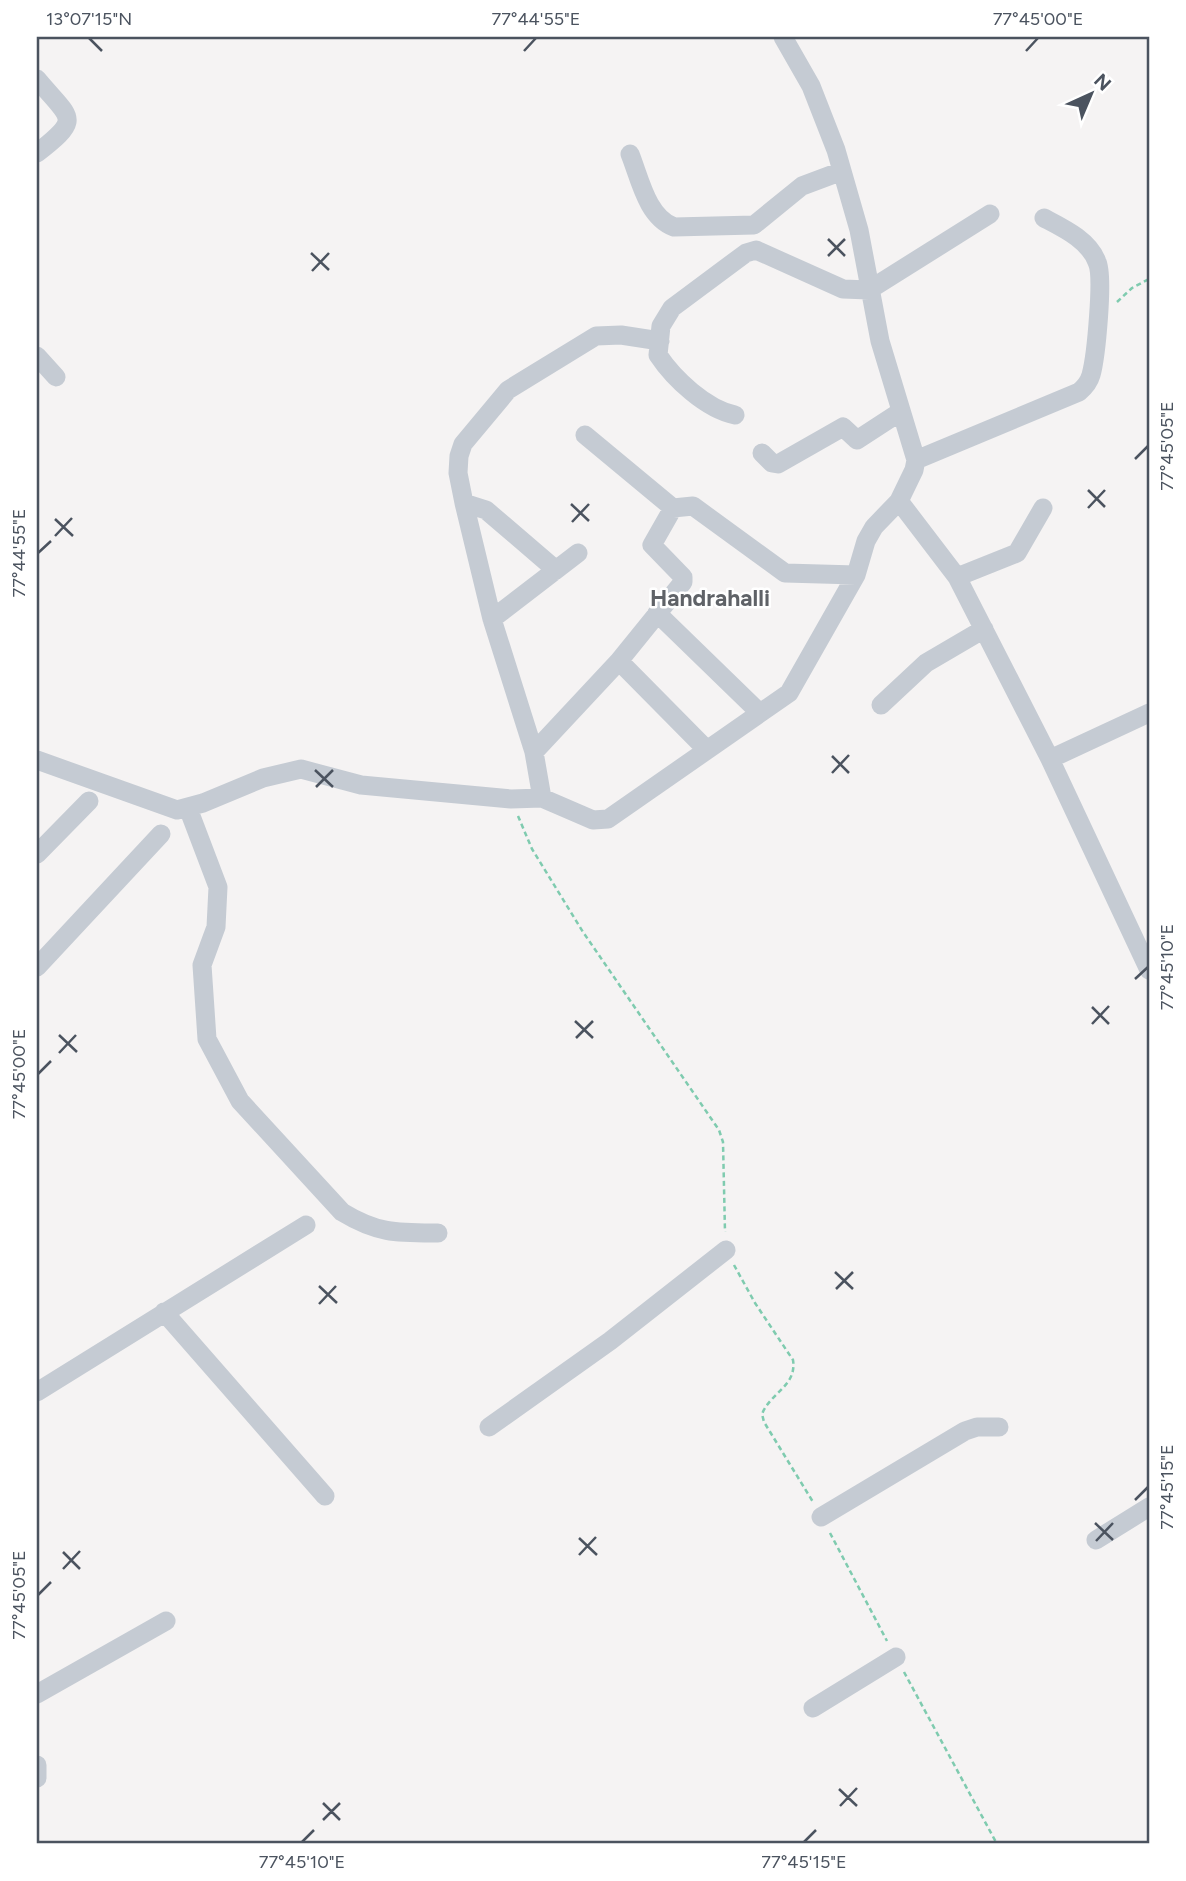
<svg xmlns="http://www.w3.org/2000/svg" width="1186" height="1881" font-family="Figtree,sans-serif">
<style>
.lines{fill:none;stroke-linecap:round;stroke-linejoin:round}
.path{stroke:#7fcbaf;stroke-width:2.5;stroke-dasharray:5 3.5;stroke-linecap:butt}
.minor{stroke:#c5cbd3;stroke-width:19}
.ticks{fill:none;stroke:#4b535f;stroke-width:2.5}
.labels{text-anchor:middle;stroke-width:5;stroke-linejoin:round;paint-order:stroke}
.quarter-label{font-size:23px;font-weight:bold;fill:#5f6267;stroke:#fff}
.neatline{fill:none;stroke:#4b535f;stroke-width:2.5}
.ticks-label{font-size:18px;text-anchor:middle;fill:#4b535f}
</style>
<rect width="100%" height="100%" fill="#f5f3f3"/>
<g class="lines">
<!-- path -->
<path class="path" d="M1117 302 1132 288 1149 279
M518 816 532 849 583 932 719 1130 723 1142 725 1232
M734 1265 755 1303 793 1360C797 1386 771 1392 762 1414L764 1422 813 1502
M830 1533 887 1641
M904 1672 997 1844"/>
<!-- minor -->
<path class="minor" d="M37 79C71 120 83 117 37 153
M630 154C640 179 647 217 674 227L754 225 802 186 842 171
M37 356 56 377
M735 415C706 409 674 379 658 355L661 326 672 308 746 253 756 250 843 289 869 290 990 214
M585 435 673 508 693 506 785 573 856 575
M762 453 772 463 778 464 843 427 857 440 900 412
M916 460 1079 392C1085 387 1089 382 1091 375 1096 357 1104 276 1097 262 1089 240 1063 228 1044 218
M899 501 957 577 1050 759 1149 970
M464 503 486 510 556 570
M957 577 1017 553 1043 508
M657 613 760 713
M492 619 578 553
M619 661 705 748
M881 705 926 663 984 629
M534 752 619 661 683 582V577L652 545 673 508
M1050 759 1149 713
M37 760 177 810 203 803 263 778 301 769 361 785 511 799 542 798 593 820 608 819 789 693 856 575 866 541 874 527 899 501 914 470 916 460 880 341 859 230 836 150 811 86 783 37
M542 798 534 752 492 619 464 503 458 473 459 456 463 444 508 390 596 336 621 335 660 341
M188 808 218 887 216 927 202 965 207 1039 240 1101 342 1212C378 1234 398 1233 438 1233
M37 854 89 801
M37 967 161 834
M164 1312 325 1496
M37 1392 306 1225
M489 1427 610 1341 726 1250
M821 1517 965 1431 977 1427H999
M1096 1540 1149 1507
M37 1694 166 1621
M813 1708 896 1657
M37 1765V1778"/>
</g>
<!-- ticks -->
<path class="ticks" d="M89 38 102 51M524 51 536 38M1026 51 1038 38M828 239 845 256M311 253 329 270M828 256 845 239M312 271 329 253M1135 459 1148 446M1088 490 1105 507M571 504 589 521M1088 508 1105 490M55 519 73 536M572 522 589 504M55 536 72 518M38 553 51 541M832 756 849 773M315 770 333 787M832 773 849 755M316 787 333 770M1135 979 1148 967M1092 1007 1109 1024M575 1021 593 1038M1092 1024 1109 1006M59 1035 77 1052M576 1038 593 1021M59 1053 76 1035M38 1074 51 1061M835 1272 853 1289M319 1286 337 1303M836 1289 853 1272M319 1304 336 1286M1135 1500 1148 1487M1095 1523 1113 1540M579 1538 597 1555M1096 1541 1113 1523M63 1552 80 1569M579 1555 596 1537M63 1569 80 1551M38 1595 51 1582M839 1789 857 1806M323 1803 340 1820M840 1806 857 1788M323 1820 340 1803M302 1842 314 1830M804 1842 816 1830"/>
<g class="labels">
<!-- quarter labels -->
<g class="quarter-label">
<text x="710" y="606">Handrahalli</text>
</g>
</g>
<!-- border -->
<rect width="1186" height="1881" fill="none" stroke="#ffffff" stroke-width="77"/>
<!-- north arrow -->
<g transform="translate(1091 94) rotate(44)" stroke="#ffffff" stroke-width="5" paint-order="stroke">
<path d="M0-5L12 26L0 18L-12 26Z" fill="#4b535f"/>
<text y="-10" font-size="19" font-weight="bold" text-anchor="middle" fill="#4b535f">N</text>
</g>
<rect x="38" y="38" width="1110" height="1804" class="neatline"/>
<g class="ticks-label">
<text x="89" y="25">13°07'15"N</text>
<text x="536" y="25">77°44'55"E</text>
<text x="1038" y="25">77°45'00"E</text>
<text transform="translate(1167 446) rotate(-90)" y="6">77°45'05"E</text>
<text transform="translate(19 553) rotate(-90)" y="6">77°44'55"E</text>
<text transform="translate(1167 967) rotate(-90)" y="6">77°45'10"E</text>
<text transform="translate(19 1074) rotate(-90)" y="6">77°45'00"E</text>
<text transform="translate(1167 1487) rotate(-90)" y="6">77°45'15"E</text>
<text transform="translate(19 1595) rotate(-90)" y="6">77°45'05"E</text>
<text x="302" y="1868">77°45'10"E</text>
<text x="804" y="1868">77°45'15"E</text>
</g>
</svg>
